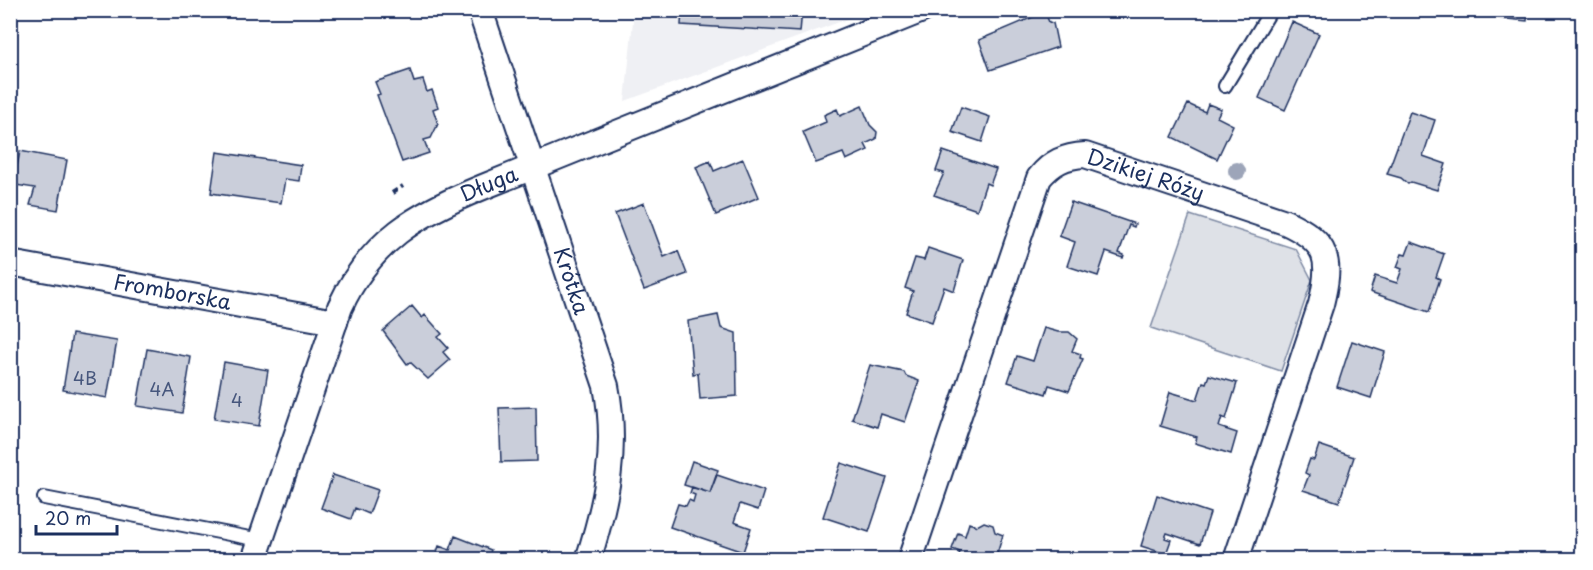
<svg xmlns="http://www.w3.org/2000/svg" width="1593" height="570" font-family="'Playpen Sans',sans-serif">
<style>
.built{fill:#eff0f4}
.green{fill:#dee1e7;stroke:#7c88a2;stroke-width:1.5}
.building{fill:#caceda;stroke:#1b2f5e;stroke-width:1.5}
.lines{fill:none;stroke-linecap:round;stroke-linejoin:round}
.service-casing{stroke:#1b2f5e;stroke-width:16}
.minor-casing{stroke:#1b2f5e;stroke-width:28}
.path{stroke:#1b2f5e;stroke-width:4;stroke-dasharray:6 4.5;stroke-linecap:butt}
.service{stroke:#fff;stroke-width:12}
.minor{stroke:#fff;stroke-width:24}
.tree{fill:#9da5b9}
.labels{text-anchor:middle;stroke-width:4.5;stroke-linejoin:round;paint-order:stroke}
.number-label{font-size:18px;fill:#47577d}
.street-label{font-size:21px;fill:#1b2f5e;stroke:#fff}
</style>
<rect width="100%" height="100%" fill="#fff"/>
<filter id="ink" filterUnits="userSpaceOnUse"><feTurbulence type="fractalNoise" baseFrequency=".0167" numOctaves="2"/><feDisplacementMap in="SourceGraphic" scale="12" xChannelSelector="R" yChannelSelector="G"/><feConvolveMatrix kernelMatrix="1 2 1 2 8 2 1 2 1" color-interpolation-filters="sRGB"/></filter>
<g filter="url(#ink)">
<!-- built -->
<path class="built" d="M634 11H869L625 101Z"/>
<!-- green -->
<path class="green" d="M1190 215 1296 249 1312 280 1281 371 1151 328Z"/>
<!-- building -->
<path class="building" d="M682 10H802L800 32 681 25Z
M1497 10H1528L1527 21 1497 18Z
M1045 12 1049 22 1053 23 1058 47 990 70 979 40Z
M1292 22 1319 34 1285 110 1259 98Z
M410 70 414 82 423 80 427 92 432 90 438 107 433 109 438 124 431 138 424 140 429 153 402 162 377 95 380 94 375 82Z
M1188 104 1205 112 1208 104 1221 109 1217 117 1233 125 1217 159 1172 137Z
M862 106 870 125 877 132 876 139 865 144 868 150 846 160 843 153 816 163 803 132 826 122 824 115 837 109 840 116Z
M961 107 990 117 982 142 952 132Z
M1410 112 1435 120 1423 156 1446 164 1437 190 1411 182 1408 184 1401 178 1387 174Z
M20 151 67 160 58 210 30 205 35 188 16 185 13 187Z
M943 151 996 169 990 185 986 183 977 210 934 195 944 173 936 171Z
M217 152 301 165 299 181 285 179 281 203 211 193Z
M743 159 759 197 716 215 696 167 710 161 714 171Z
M1071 202 1135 224 1134 227 1129 225 1119 253 1124 255 1123 258 1106 252 1098 276 1067 266 1075 242 1059 236Z
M644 203 664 257 678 251 687 274 644 290 615 214Z
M1411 242 1444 254 1436 277 1440 279 1429 312 1370 292 1375 276 1397 283 1402 269 1397 267 1402 254 1406 255Z
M928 248 963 260 954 291 944 287 932 322 906 313 913 291 905 288 915 258 924 260Z
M412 306 422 318 425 315 442 334 438 337 448 348 443 352 450 360 428 379 410 362 407 364 383 331Z
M718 315 721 328 736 333 737 396 700 399 698 373 693 374 688 321Z
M1044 328 1058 332H1069L1077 339 1072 351 1081 354 1080 358 1083 359 1069 391 1049 385 1046 394 1008 382 1017 356 1033 361Z
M72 334 117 341 107 398 63 390Z
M1352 341 1385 352 1371 398 1337 387Z
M147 349 191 357 182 413 137 406Z
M224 362 268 370 259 426 214 419Z
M870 365 904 372 906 376 919 381 905 422 881 414 877 427 852 419Z
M1209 375 1237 383 1226 419 1222 417 1219 427 1237 433 1231 454 1195 443 1197 437 1160 426 1170 392 1197 400 1203 382 1206 383Z
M536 407 537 461 501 462 499 408Z
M1319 445 1354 457 1339 502 1303 490 1309 475 1305 473 1310 459 1314 460Z
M692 461 718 470 710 493 684 485Z
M841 463 887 478 869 532 823 517Z
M333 475 378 490 369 514 355 508 351 519 321 508Z
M717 475 764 491 758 510 740 504 734 522 751 528 743 552 670 527 678 504 686 506 689 500 693 502 695 495 690 493 692 487 710 493Z
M1157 495 1210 513 1200 544 1167 533 1165 538 1171 540 1166 554 1141 546Z
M984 522 993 525 995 532 1003 535 995 560H957L960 552 952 549 958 533 965 536 969 523 977 526Z
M455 536 491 550 488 560H434L439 546 450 550Z"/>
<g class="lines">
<defs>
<path id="service" d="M1225 86 1271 10
M44 498 260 540"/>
<g id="minor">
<path id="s1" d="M480 10 606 386C618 447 607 501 588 560"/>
<path id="s2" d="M10 263 335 322"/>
<path id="s3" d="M254 560 340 307C371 240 417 214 483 187L922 10"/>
<path id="s4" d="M910 560 1039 178C1052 162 1065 156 1085 155L1285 222C1329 242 1332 260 1321 304L1236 560"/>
</g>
</defs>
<!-- service casing -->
<use href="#service" class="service-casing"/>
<!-- minor casing -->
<use href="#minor" class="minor-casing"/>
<!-- path -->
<path class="path" d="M392 193 403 186"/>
<!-- service -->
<use href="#service" class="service"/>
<!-- minor -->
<use href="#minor" class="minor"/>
</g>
<!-- trees -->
<circle class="tree" cx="1237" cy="171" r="9"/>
</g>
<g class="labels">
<!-- number labels -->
<g class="number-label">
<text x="85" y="385">4B</text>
<text x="162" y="396">4A</text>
<text x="237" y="407">4</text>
</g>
<!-- street labels -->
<g class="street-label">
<text dy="7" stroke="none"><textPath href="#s4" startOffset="520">Dzikiej Róży</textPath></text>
<text dy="7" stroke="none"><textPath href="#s3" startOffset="466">Długa</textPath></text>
<text dy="7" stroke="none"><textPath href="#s1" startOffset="286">Krótka</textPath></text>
<text dy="7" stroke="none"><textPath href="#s2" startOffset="165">Fromborska</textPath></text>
</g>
</g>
<!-- margin -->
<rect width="1593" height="570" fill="none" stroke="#fff" stroke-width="36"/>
<rect x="18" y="18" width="1557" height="534" fill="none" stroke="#1b2f5e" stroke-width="2" filter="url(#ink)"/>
<!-- scale -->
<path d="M36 525v9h81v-9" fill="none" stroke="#1b2f5e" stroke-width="3"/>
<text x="45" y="525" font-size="18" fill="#1b2f5e" stroke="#ffffff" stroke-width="4.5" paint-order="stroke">20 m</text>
</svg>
